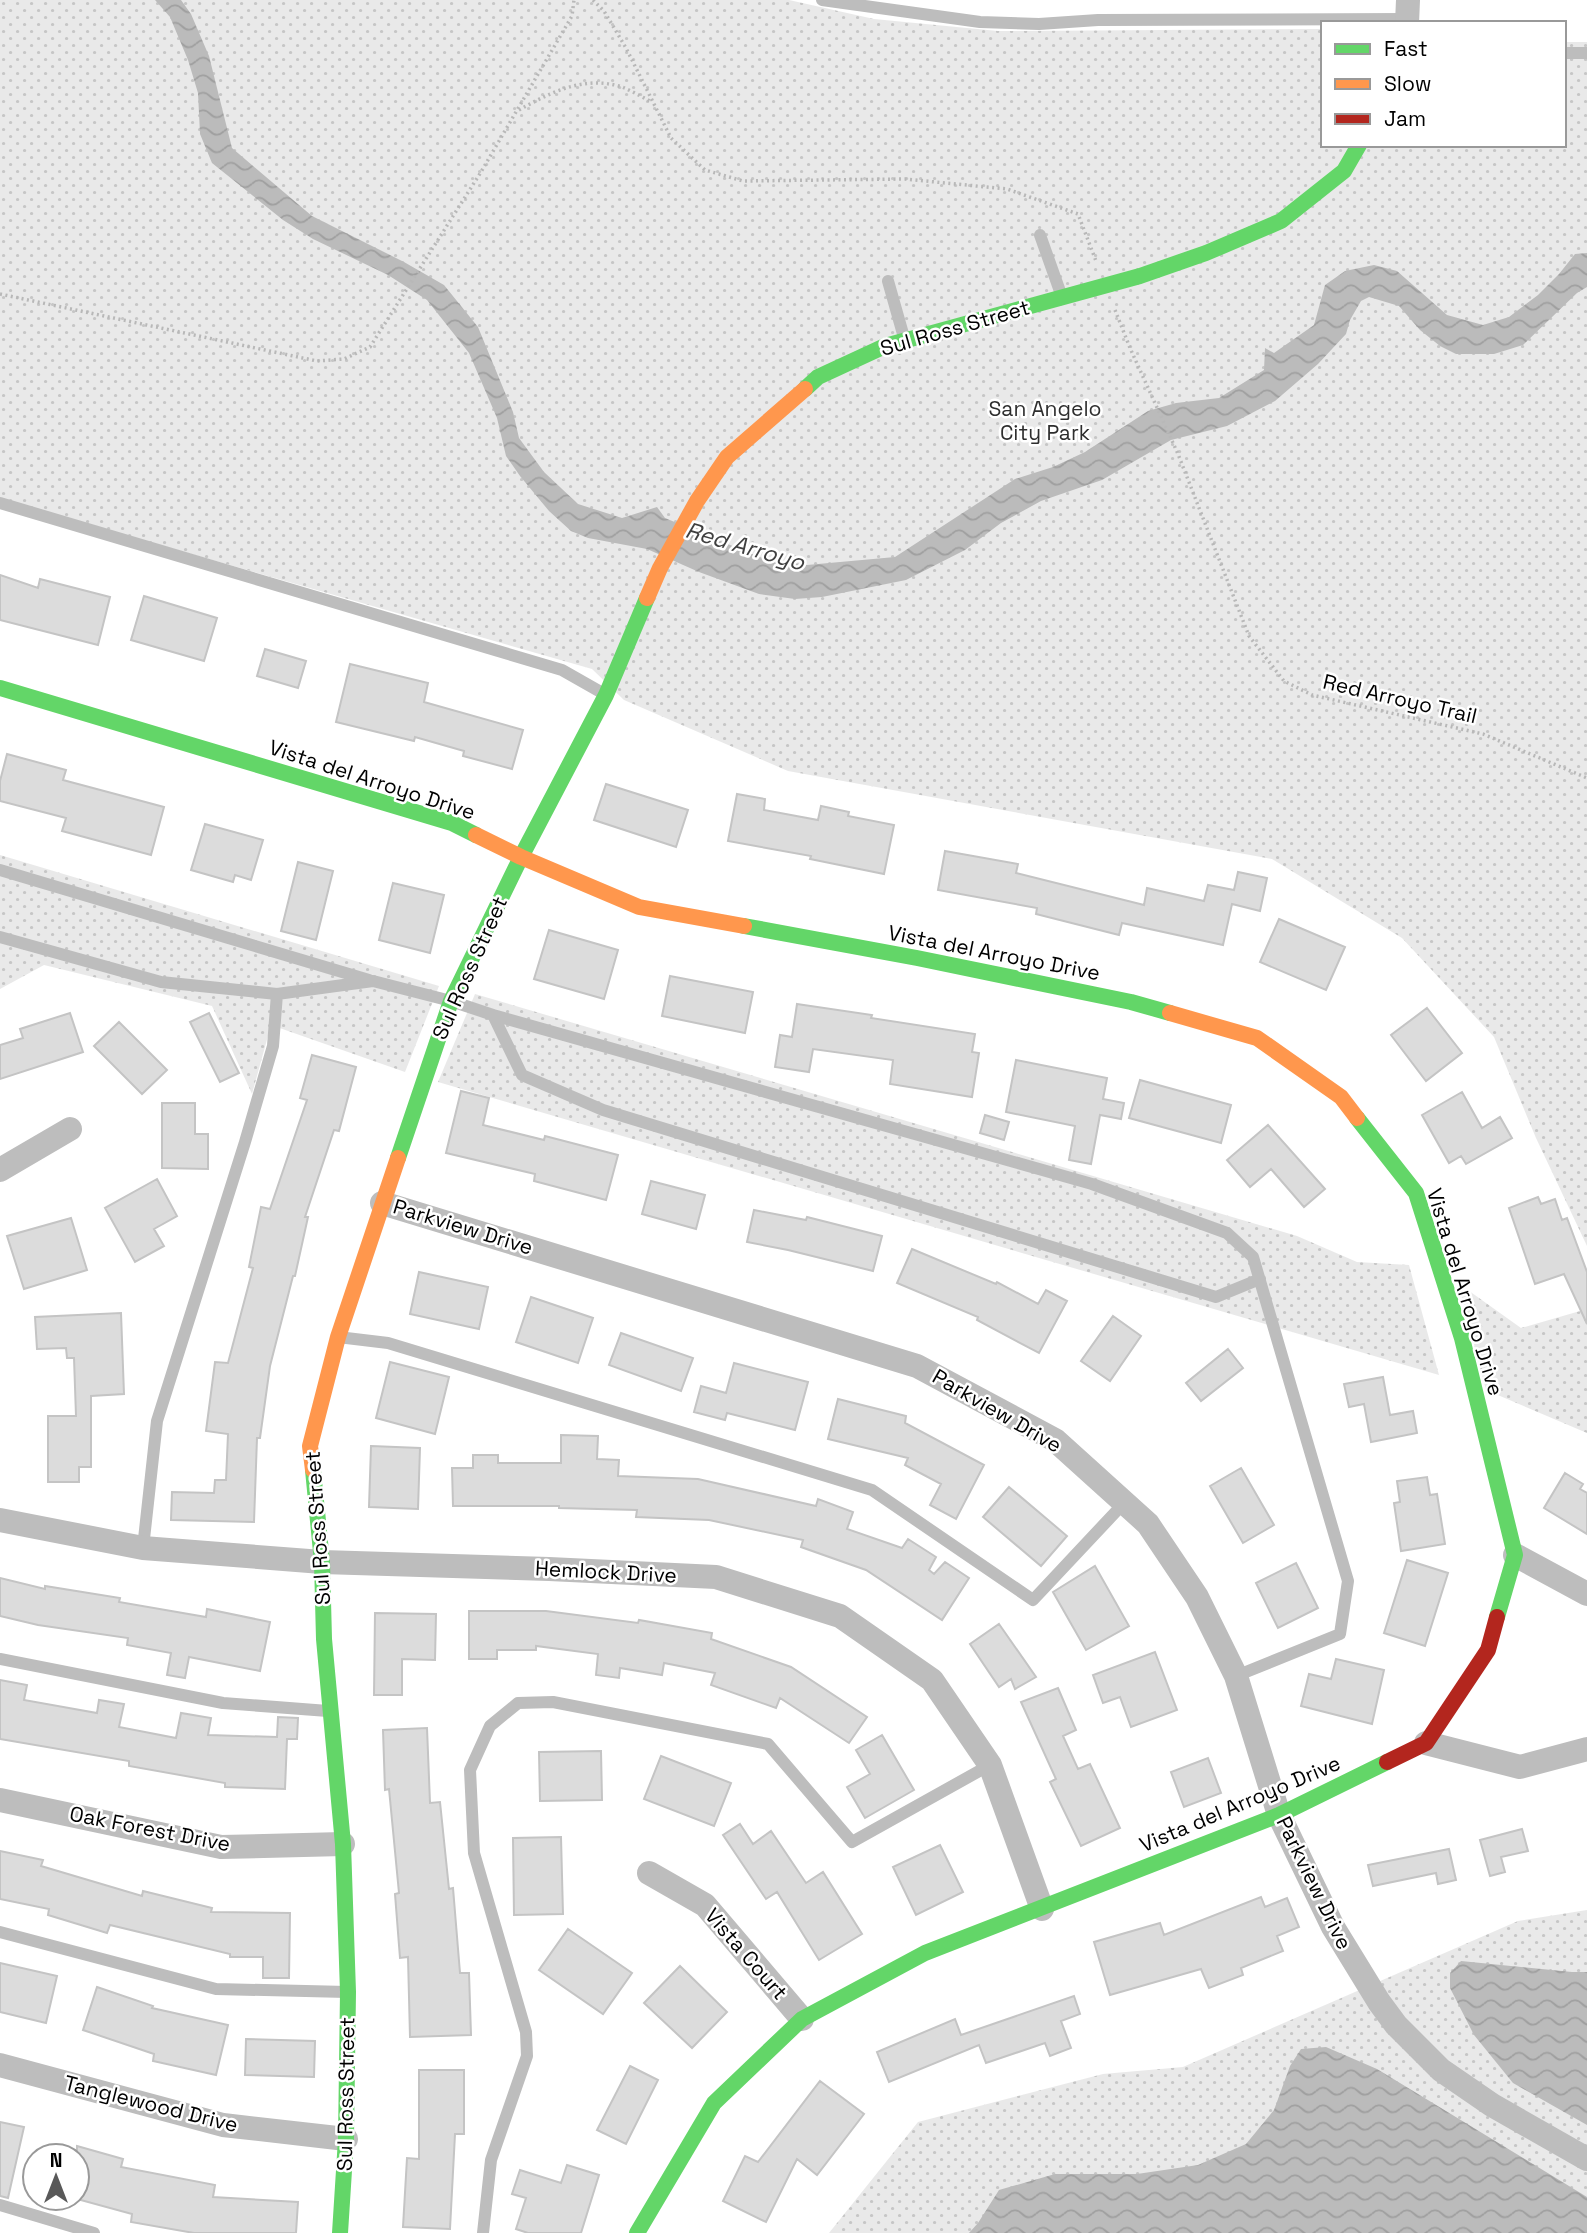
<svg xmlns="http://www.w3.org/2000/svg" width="1587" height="2233" font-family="'Space Grotesk',sans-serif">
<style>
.grass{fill:url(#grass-dots)}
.water{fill:url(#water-waves)}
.building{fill:#dcdcdc;stroke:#c4c4c4;stroke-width:2}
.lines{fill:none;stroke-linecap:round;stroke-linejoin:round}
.path{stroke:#b8b8b8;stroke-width:3.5;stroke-dasharray:2 3.5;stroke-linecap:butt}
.lane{stroke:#bdbdbd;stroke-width:12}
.street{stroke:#bdbdbd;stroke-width:24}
.fast{stroke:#63d668;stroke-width:16}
.slow{stroke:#ff974d;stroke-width:16}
.jam{stroke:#b3261e;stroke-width:16}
.labels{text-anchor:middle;stroke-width:5;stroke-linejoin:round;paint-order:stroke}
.street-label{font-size:21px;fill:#000;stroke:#fff}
.park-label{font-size:21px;fill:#2e2e2e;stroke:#fff}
.water-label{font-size:23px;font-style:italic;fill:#3f3f3f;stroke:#fff}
</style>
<defs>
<pattern id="grass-dots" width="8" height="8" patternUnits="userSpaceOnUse" patternTransform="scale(1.75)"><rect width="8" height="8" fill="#e9e9e9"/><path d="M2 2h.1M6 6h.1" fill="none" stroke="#c6c6c6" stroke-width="1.8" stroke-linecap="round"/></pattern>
<pattern id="water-waves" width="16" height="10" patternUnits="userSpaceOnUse" patternTransform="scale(1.75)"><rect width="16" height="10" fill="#bbb"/><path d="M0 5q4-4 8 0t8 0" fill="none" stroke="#9f9f9f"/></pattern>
</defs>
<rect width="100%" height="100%" fill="#fff"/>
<!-- grass -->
<path class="grass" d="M0 0H789L874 19 998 31 1323 29V145H1564V42H1587V1246L1536 1138 1494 1037 1402 938 1272 859 788 771 624 700 592 669 0 499Z
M0 855 439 986 405 1072 271 1025 252 1094 212 1006 44 965 0 989Z
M475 994 1297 1236 1357 1262 1409 1265 1439 1375 438 1082Z
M1458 1283 1521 1328 1587 1309V1433L1486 1390Z
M1587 1910V2233H829L918 2122 1103 2074 1183 2067 1518 1921Z"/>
<!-- water -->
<path class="water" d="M155 0H181L191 14 209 56 232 148 312 216 404 262 444 285 478 327 513 412 519 438 544 472 578 504 622 518 657 507 665 518 759 557 807 565 895 557 1015 479 1053 467 1085 452 1148 411 1176 403 1219 398 1264 370 1265 348 1274 353 1314 325 1325 285 1345 271 1374 265 1397 271 1447 315 1483 325 1509 317 1538 295 1559 274 1575 254 1587 253V287L1577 293 1523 345 1494 354H1456L1440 346 1420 330 1399 306 1369 297 1361 301 1350 320 1346 334 1318 364 1275 401 1227 426 1171 440 1102 480 1041 501 1001 523 965 550 906 580 822 597 795 599 759 594 699 572 647 549 588 538 571 531 549 511 520 476 506 456 497 418 469 353 427 300 388 275 313 239 283 220 212 163 200 134 198 93 188 60 170 17Z
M1461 1961 1572 1972H1587V2125L1513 2083 1474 2035 1450 1988V1973Z
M1326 2047 1377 2069 1587 2197V2233H969L978 2223 999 2190 1055 2174H1137L1198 2165 1246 2144 1274 2110 1290 2066 1301 2049Z"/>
<!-- building -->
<path class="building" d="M0 575 38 588 40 579 110 597 98 645 0 620Z
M144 596 217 618 204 661 131 640Z
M265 649 306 661 298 688 257 676Z
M350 664 428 683 424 702 523 730 512 769 463 756 464 751 415 737 414 741 336 722Z
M7 754 66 770 63 780 164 807 151 855 62 831 66 818 0 801V781Z
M606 784 688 810 676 847 594 820Z
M737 794 765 799 764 810 818 820 821 806 849 812 848 816 894 825 884 874 810 859 811 856 728 841Z
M205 824 263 840 251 880 235 875 233 882 191 870Z
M945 851 1018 864 1016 873 1144 905 1147 888 1204 901 1208 885 1234 890 1238 872 1267 878 1260 911 1232 904 1223 945 1122 923 1119 935 1036 914 1037 908 938 890Z
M298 862 333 871 316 940 281 931Z
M393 883 444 895 430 953 379 940Z
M1279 919 1345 947 1326 990 1260 962Z
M549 930 618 950 604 999 534 979Z
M670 976 753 992 745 1033 662 1016Z
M797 1004 872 1015 871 1018 975 1034 972 1052 979 1053 972 1097 890 1084 893 1060 813 1049 809 1072 775 1067 780 1035 792 1037Z
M1427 1008 1462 1053 1426 1081 1391 1035Z
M70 1013 83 1052 0 1079V1045L23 1038 20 1029Z
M209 1013 239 1073 220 1082 190 1022Z
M119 1022 167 1070 142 1094 94 1046Z
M312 1055 356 1067 339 1131 334 1130 305 1217H308L295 1276H293L270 1366 260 1438H257L254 1522 171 1520 172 1492 214 1493 215 1480H226L228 1434 206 1431 215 1362 228 1363 253 1268 249 1267 261 1207 270 1209 307 1100 300 1098Z
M1016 1060 1107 1078 1103 1099 1124 1103 1121 1119 1100 1115 1091 1164 1069 1160 1075 1126 1006 1112Z
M1140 1080 1231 1105 1221 1143 1129 1118Z
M461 1091 489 1098 483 1125 544 1140 545 1136 618 1155 606 1200 534 1181 535 1174 446 1153Z
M1462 1092 1482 1128 1500 1117 1512 1138 1466 1164 1461 1156 1449 1163 1422 1115Z
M162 1103H195V1134H208V1169L162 1168Z
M985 1115 1009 1122 1004 1140 980 1133Z
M1268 1125 1325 1189 1304 1207 1271 1169 1250 1187 1227 1160Z
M157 1179 177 1216 154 1229 164 1246 135 1262 105 1208Z
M651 1181 705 1195 696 1229 642 1214Z
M1538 1197 1541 1204 1555 1199 1562 1220 1567 1218 1587 1272V1324L1564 1274 1535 1284 1509 1208Z
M754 1210 806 1220 807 1217 882 1236 873 1271 788 1250 747 1242Z
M71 1218 87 1270 24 1289 7 1236Z
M912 1249 996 1284 997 1282 1038 1304 1046 1290 1067 1301 1039 1353 977 1320 978 1317 897 1283Z
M419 1272 488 1287 479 1329 410 1314Z
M531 1297 593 1318 578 1363 516 1342Z
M121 1313 124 1394 91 1396V1467H79V1482H48V1416H76L74 1358H67L66 1348 37 1349 35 1317Z
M1113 1316 1141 1336 1110 1381 1081 1361Z
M621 1333 693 1358 681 1391 609 1365Z
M1228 1349 1243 1368 1201 1401 1186 1383Z
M390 1362 449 1377 435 1434 376 1418Z
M734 1363 808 1382 795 1430 727 1413 725 1420 694 1412 701 1386 726 1393Z
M1383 1377 1390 1415 1413 1411 1417 1433 1371 1442 1364 1404 1349 1407 1344 1384Z
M838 1399 906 1416 905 1423 984 1465 956 1519 930 1505 941 1484 905 1465 908 1458 828 1439Z
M561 1435 598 1436 597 1459 619 1460 618 1476 698 1479 816 1506 818 1499 853 1512 847 1529 902 1548 908 1539 936 1557 929 1570 934 1574 945 1562 969 1578 942 1620 866 1570 801 1547 803 1540 709 1520 636 1517 637 1510 559 1508V1506H453L452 1468H473V1455H498V1463H561Z
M371 1446 420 1448 418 1509 369 1507Z
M1241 1468 1274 1525 1243 1543 1210 1486Z
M1565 1473 1583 1484 1580 1489 1587 1493V1534L1544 1508Z
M1427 1477 1430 1495 1437 1494 1445 1544 1401 1551 1394 1503 1400 1502 1397 1481Z
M1009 1487 1067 1536 1041 1566 983 1517Z
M1407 1560 1448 1573 1425 1646 1384 1633Z
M1296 1563 1318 1608 1278 1628 1256 1583Z
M1095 1566 1129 1626 1086 1650 1053 1592Z
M0 1578 45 1589V1586L120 1598 119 1602 206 1617 207 1609 270 1622 260 1671 189 1657 185 1678 167 1675 171 1653 127 1645 128 1638 38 1625 0 1616Z
M469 1611H546L638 1623 639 1620 712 1633 711 1639 791 1667 867 1717 849 1743 780 1698 776 1708 711 1685 715 1673 664 1663 662 1675 620 1668 619 1678 596 1675 598 1654 536 1646V1650H497V1659H469Z
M375 1613 436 1614 435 1660 402 1659V1695H374Z
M999 1624 1036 1677 1015 1689 1011 1679 999 1687 970 1644Z
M1155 1652 1177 1710 1131 1727 1120 1697 1103 1703 1093 1675Z
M1336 1659 1384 1670 1372 1724 1301 1706 1309 1674 1331 1679Z
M0 1680 27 1685 24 1700 97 1713 99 1700 124 1704 119 1727 176 1738 181 1713 211 1718 208 1735 277 1737 278 1717 298 1718 297 1739H287L285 1789 225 1787V1783L129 1766V1761L0 1739Z
M1058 1688 1076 1730 1063 1736 1078 1769 1090 1764 1120 1828 1081 1846 1050 1782 1056 1779 1021 1702Z
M427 1728 430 1803 440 1802 449 1889 453 1888 460 1973H469L471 2035 410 2037 408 1957 400 1958 395 1894 399 1893 389 1789 385 1790 383 1730Z
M882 1735 914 1790 865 1818 847 1787 870 1774 856 1750Z
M601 1751 602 1800 540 1801 539 1752Z
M661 1756 731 1783 714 1826 644 1799Z
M1208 1758 1221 1793 1184 1807 1171 1772Z
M740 1824 753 1844 771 1831 806 1883 823 1872 862 1934 819 1960 777 1892 766 1899 723 1835Z
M1522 1829 1528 1851 1501 1857 1505 1872 1490 1876 1480 1840Z
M561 1837 563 1914 514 1915 513 1838Z
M940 1845 963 1892 916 1915 893 1867Z
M1449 1849 1456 1880 1438 1884 1436 1873 1373 1886 1368 1865Z
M0 1851 43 1860 41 1866 142 1896 143 1891 212 1908 211 1912 290 1913 289 1978H263V1957H230V1954L110 1925 107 1933 48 1915 49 1909 0 1899Z
M1261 1897 1265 1907 1287 1898 1299 1927 1277 1936 1283 1951 1241 1968 1243 1975 1209 1988 1201 1969 1110 1995 1094 1942 1160 1923 1164 1935Z
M568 1929 632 1973 603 2014 539 1970Z
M0 1963 57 1976 46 2023 0 2012Z
M680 1966 727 2012 692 2048 644 2003Z
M97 1987 153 2006 152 2008 228 2025 216 2075 153 2061 154 2054 83 2030Z
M1074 1996 1080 2014 1061 2021 1071 2048 1050 2056 1045 2043 986 2063 979 2045 889 2082 877 2052 955 2019 961 2035Z
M246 2039 315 2041 314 2077 245 2075Z
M630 2066 658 2080 626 2144 597 2130Z
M419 2070H464V2134H455L450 2229 403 2227 407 2158 419 2159Z
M820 2081 864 2114 817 2175 797 2159 766 2222 723 2201 745 2156 758 2162Z
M0 2122 24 2127 8 2198 0 2196Z
M77 2146 123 2159 121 2167 215 2185 213 2197 298 2202 296 2233H194L131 2222 132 2214 77 2199Z
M567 2165 599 2175 581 2233H528L516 2229 526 2198 512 2194 520 2170 561 2183Z"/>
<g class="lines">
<!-- path -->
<path class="path" d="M593 0 604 11 626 48 671 138 705 170 743 181 905 179 1007 189 1078 214 1096 261
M519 110C551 92 585 75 622 87 632 91 642 97 652 102
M0 294 317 361 344 359 370 347 481 172 572 16 574 0
M1115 310 1130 348 1178 454 1249 636 1284 681 1312 695 1483 734 1587 778"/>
<!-- lane -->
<path class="lane" d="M822 0 980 22 1039 24 1098 20 1408 19
M1564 53H1587
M1040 235 1062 297
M888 281 905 341
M0 503 562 670 606 695
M0 870 369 980
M0 937 161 982 277 994 373 981 451 1001 493 1015 522 1075 603 1110 1216 1297 1260 1279
M493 1015 1092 1184 1227 1233 1253 1257 1348 1581 1340 1634 1236 1676
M338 1337 388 1343 872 1490 1033 1600 1124 1503
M143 1548 157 1421 245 1142 273 1046 277 994
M0 1659 223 1703 328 1711
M0 1932 216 1989 347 1992
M0 2205 94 2233
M483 2233 491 2160 527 2056 526 2032 474 1853 470 1770 490 1726 518 1703 553 1702 768 1744 852 1842 990 1765"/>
<!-- street -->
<path class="street" d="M1407 23 1408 0
M0 1170 70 1129
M382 1203 917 1366 1055 1440 1148 1524 1197 1597 1236 1676 1279 1815 1333 1927 1379 2002 1396 2025 1441 2070 1492 2105 1587 2159
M0 1520 143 1548 322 1562 549 1569 716 1577 840 1616 932 1680 990 1765 1042 1909
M1515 1555 1587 1594
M1426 1743 1520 1767 1587 1749
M0 1800 221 1847 343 1844
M649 1873 705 1905 802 2019
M0 2065 223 2125 346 2139"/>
<!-- fast -->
<path class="fast" d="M805 389 818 377 885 346 1140 276 1206 253 1281 221 1344 171 1359 145
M0 688 452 823 476 835
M744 926 917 958 1131 1002 1170 1013
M1357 1118 1416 1193 1462 1338 1515 1555 1497 1617
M398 1158 451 1001 521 857 606 695 647 598
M313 1470 322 1562 324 1639 343 1844 348 1992 346 2139 340 2233
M637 2233 714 2103 802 2019 925 1953 1279 1815 1387 1762"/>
<!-- slow -->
<path class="slow" d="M647 598 660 568 697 501 727 457 805 389
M476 835 521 857 639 907 744 926
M1170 1013 1257 1038 1341 1097 1357 1118
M313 1470 310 1446 338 1337 398 1158"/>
<!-- jam -->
<path class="jam" d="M1387 1762 1426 1743 1488 1650 1497 1617"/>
</g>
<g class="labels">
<!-- street labels -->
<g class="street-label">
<text transform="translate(955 328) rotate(-16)" y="7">Sul Ross Street</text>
<text transform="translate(1400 699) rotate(13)" y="7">Red Arroyo Trail</text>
<text transform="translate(372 780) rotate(18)" y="7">Vista del Arroyo Drive</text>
<text transform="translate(994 953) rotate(11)" y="7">Vista del Arroyo Drive</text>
<text transform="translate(470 968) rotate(-66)" y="7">Sul Ross Street</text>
<text transform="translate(463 1227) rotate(17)" y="7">Parkview Drive</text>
<text transform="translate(1465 1292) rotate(73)" y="7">Vista del Arroyo Drive</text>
<text transform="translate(997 1411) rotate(30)" y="7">Parkview Drive</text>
<text transform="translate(318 1528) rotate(-94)" y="7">Sul Ross Street</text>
<text transform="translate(606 1572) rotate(3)" y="7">Hemlock Drive</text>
<text transform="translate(1240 1804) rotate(-23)" y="7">Vista del Arroyo Drive</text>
<text transform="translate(150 1829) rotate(11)" y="7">Oak Forest Drive</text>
<text transform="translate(1314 1883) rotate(64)" y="7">Parkview Drive</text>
<text transform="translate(746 1954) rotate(49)" y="7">Vista Court</text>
<text transform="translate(346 2094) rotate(-89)" y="7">Sul Ross Street</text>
<text transform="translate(151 2104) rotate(14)" y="7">Tanglewood Drive</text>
</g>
<!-- park labels -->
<g class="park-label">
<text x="1045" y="416">San Angelo<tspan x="1045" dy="24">City Park</tspan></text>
</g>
<!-- water labels -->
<g class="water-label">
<text transform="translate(745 546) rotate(16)" y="8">Red Arroyo</text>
</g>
</g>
<!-- legend -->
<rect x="1321" y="21" width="245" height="126" fill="#ffffff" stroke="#999999" stroke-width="2"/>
<rect x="1335" y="44" width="35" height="10" fill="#63d668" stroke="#999999" stroke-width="2"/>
<text x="1384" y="56" font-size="21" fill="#000000">Fast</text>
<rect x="1335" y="79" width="35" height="10" fill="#ff974d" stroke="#999999" stroke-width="2"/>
<text x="1384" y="91" font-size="21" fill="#000000">Slow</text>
<rect x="1335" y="114" width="35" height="10" fill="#b3261e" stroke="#999999" stroke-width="2"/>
<text x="1384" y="126" font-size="21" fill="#000000">Jam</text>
<!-- north arrow -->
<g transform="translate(56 2177)"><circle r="33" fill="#ffffff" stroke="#999999" stroke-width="2"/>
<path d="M0-5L12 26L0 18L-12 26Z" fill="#595959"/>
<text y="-10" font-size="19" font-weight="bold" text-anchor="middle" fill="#000000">N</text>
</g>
</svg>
